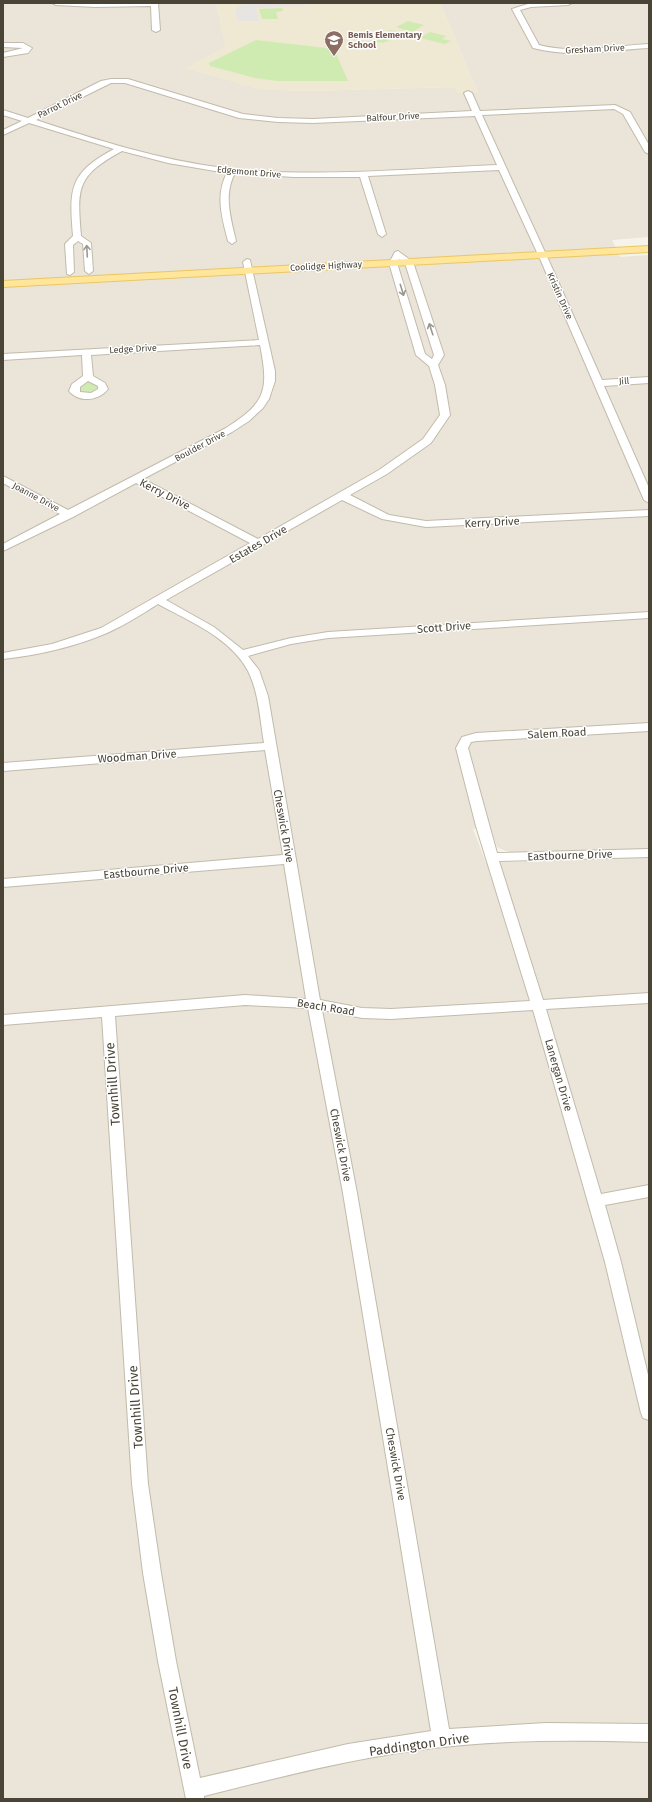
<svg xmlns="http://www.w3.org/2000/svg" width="652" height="1802" font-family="'Fira Sans',sans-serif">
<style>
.residential{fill:#eae5d8}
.education{fill:#efe8d3}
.green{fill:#cfebb1}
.parking{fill:#e7e5e2}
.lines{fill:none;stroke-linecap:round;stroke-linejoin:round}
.minor-casing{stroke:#c2bbac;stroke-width:2}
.major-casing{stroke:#eac664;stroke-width:2}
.minor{fill:#fff;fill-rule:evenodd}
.major{fill:#ffe69a;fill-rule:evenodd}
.oneway{stroke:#9b9891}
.labels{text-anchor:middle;stroke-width:3;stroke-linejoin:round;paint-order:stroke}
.far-education-label{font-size:9px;font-weight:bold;fill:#785e54;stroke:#fff;text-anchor:start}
.far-street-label{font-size:9px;fill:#4a4437;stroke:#fff}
.street-label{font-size:11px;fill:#4a4437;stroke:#fff}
.near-street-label{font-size:13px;fill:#4a4437;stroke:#fff}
</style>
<rect width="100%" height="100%" fill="#f6f3ea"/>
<!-- residential -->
<path class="residential" d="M3 3H216L226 47 186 68 260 89 306 91 455 87 458 93 478 92 440 3H649V237L612 240 620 257 649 255V849L510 853 497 847 490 826 473 829 486 863 649 857V1799H3Z"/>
<!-- education -->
<path class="education" d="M216 3H440L478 92 457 93 454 87 306 91 260 89 185 68 226 47Z"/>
<!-- green -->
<path class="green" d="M282 8 283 11 276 12 278 19H262L259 9Z
M408 21 424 25 412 32 396 27Z
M390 30 403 34 383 43 379 42 374 44 370 43 374 41 372 40Z
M430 32 446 36 442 39 451 41 445 44 420 38Z
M256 40 326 48 335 51 348 81H277L255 78 210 66 209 63Z
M88 381 98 387V391L90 394 79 391V388Z"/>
<!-- parking -->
<path class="parking" d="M254 3H307V5L256 8 259 21H238L235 9 241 5Z"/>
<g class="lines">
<defs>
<path id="minor" d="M52 3H158L160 30 156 32 152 30 151 6 95 7 56 5Z
M531 3H572L568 5 531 7 520 10 539 45C571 54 615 46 649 44V48C611 50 570 58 533 48L512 9Z
M3 43H23L32 48 28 53 3 57V53L23 48 3 47Z
M111 79H128L243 114 278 118 313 119 472 111 464 93 468 91 472 93 480 111 615 105 630 112 649 145V154L645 152 623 114 614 109 482 115 549 261 602 380 649 377V383L604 386 649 488V503L644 500 541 261 499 170 368 176 386 234 382 237 378 234 360 177H293L235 173C223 195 231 219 236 241L232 244 228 241C222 218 215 195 227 173L168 163 122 151C76 176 77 188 81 236L91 243 93 271 89 274 85 271 83 244 78 241 73 245 74 272 70 275 67 274 65 244 73 236C69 189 69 173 114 149L29 123 3 135V130L22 121 3 115V110L28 118 101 81ZM111 83H125L239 118 278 122 313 123 475 116 497 165C406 169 314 178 224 168 159 160 97 140 36 120Z
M398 251 413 262 444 355 438 365 445 385 450 415 431 443 387 474 350 495 389 515 426 521 649 510V516L426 527 382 519 342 500 166 600 214 627 243 650 291 638 328 632 649 612V618L328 638 291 644 248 656 259 670 268 696 320 1000 362 1008 391 1009 530 1001 476 826 456 748 462 737 476 733 649 723V731L477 741 471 742 468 748 497 853 649 849V857L499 861 543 1000 649 993V1003L546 1009 601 1194 649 1185V1197L605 1205 621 1262 649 1379V1420L643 1418 641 1413 605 1262 533 1010 391 1019 362 1018 322 1010 357 1193 449 1729 546 1723 649 1724V1742C570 1740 489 1739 411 1751 341 1761 272 1779 204 1796V1799H186L158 1661 143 1573 132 1484 102 1017 3 1025V1015L245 995 306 999 284 864 3 887V879L283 855 265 750 3 771V763L264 743C260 720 259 693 248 671 231 638 189 621 158 604 142 614 125 625 107 633 74 647 39 655 3 659V653L52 644 101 628 250 543 136 483 73 517 3 551V544L60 514 3 483V476L68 510 226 428C266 403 269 390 260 345L91 355 93 376 105 383 108 389C99 401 79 403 69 391L72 384 83 376 82 355 3 360V354L259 340 243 262 247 259 250 260 275 371V381L269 399 263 408 249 421 232 432 143 479 258 539 379 470 423 439 440 415 435 385 429 366 416 355 389 263 395 252ZM399 259 405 263 434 355 432 359 425 354 397 263ZM88 381 98 386V389L91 393 80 392V387ZM245 1005 308 1008 343 1193 431 1731 348 1744 200 1778 176 1661 161 1573 148 1484 115 1016Z"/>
<path id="major" d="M649 246V252L3 287V281Z"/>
</defs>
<!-- minor casing -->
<use href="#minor" class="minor-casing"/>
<!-- major casing -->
<use href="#major" class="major-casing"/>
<!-- minor -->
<use href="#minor" class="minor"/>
<!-- major -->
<use href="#major" class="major"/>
</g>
<!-- one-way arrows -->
<defs><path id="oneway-shaft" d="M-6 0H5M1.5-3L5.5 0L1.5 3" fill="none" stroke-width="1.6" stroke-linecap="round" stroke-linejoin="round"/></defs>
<g class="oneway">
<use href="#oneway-shaft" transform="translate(87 251) rotate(-93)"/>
<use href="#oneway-shaft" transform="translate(402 290) rotate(73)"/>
<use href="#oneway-shaft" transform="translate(431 329) rotate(-108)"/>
</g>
<!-- icons -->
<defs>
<symbol id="school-pin" viewBox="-11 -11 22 30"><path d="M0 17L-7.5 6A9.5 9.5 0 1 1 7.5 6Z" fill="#8d6e63" stroke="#fff"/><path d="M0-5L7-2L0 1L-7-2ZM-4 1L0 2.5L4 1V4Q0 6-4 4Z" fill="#fff"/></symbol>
</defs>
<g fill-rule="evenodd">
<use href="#school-pin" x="323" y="29" width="22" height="30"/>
</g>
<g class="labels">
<!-- far-education labels -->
<g class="far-education-label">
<text x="348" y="38">Bemis Elementary<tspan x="348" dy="10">School</tspan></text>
</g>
<!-- far-street labels -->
<g class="far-street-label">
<text transform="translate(595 49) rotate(-3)" y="3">Gresham Drive</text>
<text transform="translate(60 105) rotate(-26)" y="3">Parrot Drive</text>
<text transform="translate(393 117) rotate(-3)" y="3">Balfour Drive</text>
<text transform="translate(249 172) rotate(5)" y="3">Edgemont Drive</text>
<text transform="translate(326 266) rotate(-3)" y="3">Coolidge Highway</text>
<text transform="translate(560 296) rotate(66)" y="3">Kristin Drive</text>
<text transform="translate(133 349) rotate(-3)" y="3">Ledge Drive</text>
<text transform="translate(624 381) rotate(-3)" y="3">Jill</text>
<text transform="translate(200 446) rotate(-28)" y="3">Boulder Drive</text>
<text transform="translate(36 497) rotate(28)" y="3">Joanne Drive</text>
</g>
<!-- street labels -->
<g class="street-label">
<text transform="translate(165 494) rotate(27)" y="4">Kerry Drive</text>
<text transform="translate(492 522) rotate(-3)" y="4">Kerry Drive</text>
<text transform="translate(258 544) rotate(-30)" y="4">Estates Drive</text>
<text transform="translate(444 627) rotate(-4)" y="4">Scott Drive</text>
<text transform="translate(557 733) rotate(-3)" y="4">Salem Road</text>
<text transform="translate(137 756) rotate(-4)" y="4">Woodman Drive</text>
<text transform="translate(284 826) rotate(80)" y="4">Cheswick Drive</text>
<text transform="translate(570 855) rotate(-2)" y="4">Eastbourne Drive</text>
<text transform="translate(146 871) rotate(-5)" y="4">Eastbourne Drive</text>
<text transform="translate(326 1007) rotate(9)" y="4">Beach Road</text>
<text transform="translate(559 1075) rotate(74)" y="4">Lanergan Drive</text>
<text transform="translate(341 1145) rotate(79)" y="4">Cheswick Drive</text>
<text transform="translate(396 1464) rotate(80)" y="4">Cheswick Drive</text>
</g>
<!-- near-street labels -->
<g class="near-street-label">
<text transform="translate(112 1084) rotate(-94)" y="5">Townhill Drive</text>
<text transform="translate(135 1407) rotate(-94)" y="5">Townhill Drive</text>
<text transform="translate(181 1728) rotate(79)" y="5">Townhill Drive</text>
<text transform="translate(419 1744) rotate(-8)" y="5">Paddington Drive</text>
</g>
</g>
<!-- border -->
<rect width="652" height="1802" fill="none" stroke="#4a4437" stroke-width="8"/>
</svg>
